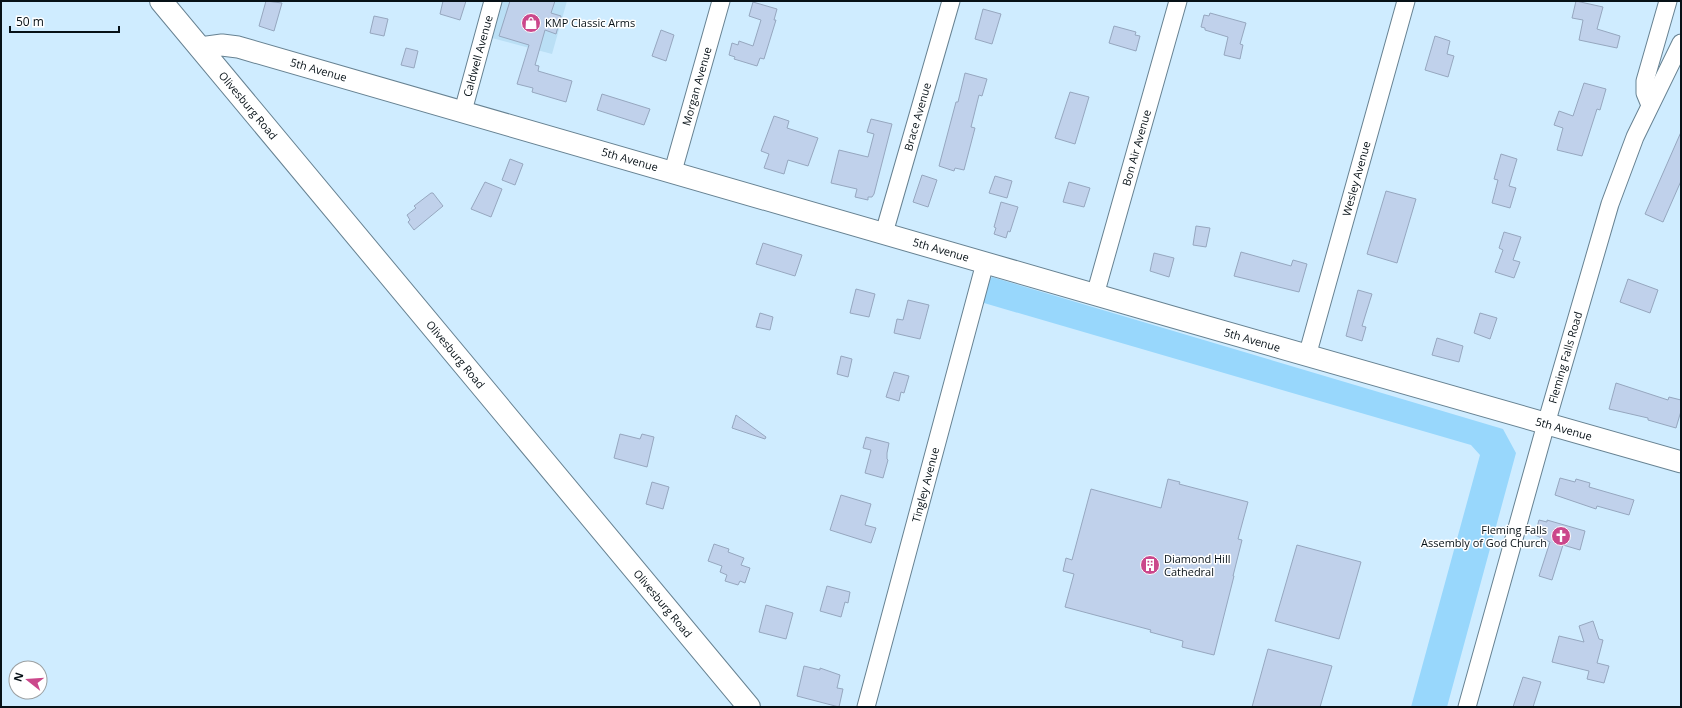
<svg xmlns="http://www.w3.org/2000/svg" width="1682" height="708" font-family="'Open Sans',sans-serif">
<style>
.built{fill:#badff5}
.green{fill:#98d7fc}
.building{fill:#c0d1eb;stroke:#96a7bf}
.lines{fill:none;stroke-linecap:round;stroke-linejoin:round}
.minor-casing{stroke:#678292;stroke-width:19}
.tertiary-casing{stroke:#678292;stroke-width:23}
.secondary-casing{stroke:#678292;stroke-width:24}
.minor{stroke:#fff;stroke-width:17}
.tertiary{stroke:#fff;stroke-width:21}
.secondary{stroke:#fff;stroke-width:22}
.labels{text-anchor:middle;stroke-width:3;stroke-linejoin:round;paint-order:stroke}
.poi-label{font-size:11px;fill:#071117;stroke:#fff;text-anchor:start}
.street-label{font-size:11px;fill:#071117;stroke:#fff}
</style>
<rect width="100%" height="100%" fill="#cfecff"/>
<!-- built -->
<path class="built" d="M498 1H567L552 54 488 37Z"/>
<!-- green -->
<path class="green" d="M992 277 1503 429 1516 453 1447 707H1411L1480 455 1471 445 984 303C980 295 986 282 992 277Z"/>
<!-- building -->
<path class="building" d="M266 1 282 3 274 31 259 26Z
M443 1H466L460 20 440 14Z
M510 1H555L551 13 561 16 556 34 545 30 535 65 539 66 538 71 572 81 566 102 532 92 533 88 517 84 529 45 499 36Z
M1576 1 1603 7 1597 29 1620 36 1617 48 1579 40 1583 20 1572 18Z
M753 2 777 9 774 20H776L764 59 760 58 757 66 734 59 735 57 729 55 732 43 738 45 739 41 753 46 761 20 749 16Z
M983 9 1001 14 992 44 975 39Z
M1210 13 1246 23 1240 44 1243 45 1240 59 1224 55 1228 37 1205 30V28L1201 27 1204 15 1209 16Z
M374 16 388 19 384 36 370 33Z
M1114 26 1136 32 1135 35 1140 36 1136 51 1109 43Z
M661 30 674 35 666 61 652 56Z
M1435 36 1450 41 1447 54 1454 56 1448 77 1425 70Z
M406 48 418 51 414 68 401 65Z
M965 73 987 79 982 96 979 95 971 127 975 128 964 170 955 168 954 171 939 166 956 102H958Z
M1584 83 1606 89 1600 110 1597 109 1582 156 1557 150 1563 128 1554 125 1559 111 1573 116Z
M1070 92 1089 97 1075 144 1055 138Z
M602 94 650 109 644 125 597 110Z
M774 116 789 121 787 128 818 138 808 166 788 160 784 174 764 168 769 154 761 151Z
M871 119 892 124 874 194 872 197H868V200L855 197 857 189 831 183 839 150 868 157 874 134 867 132Z
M1681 132V181L1663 222 1645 214Z
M1501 154 1517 159 1509 186 1516 188 1510 208 1492 203 1498 180 1494 179Z
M510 159 523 164 515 185 502 180Z
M922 175 937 180 928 207 913 202Z
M995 176 1012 181 1007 198 989 193Z
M485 182 502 189 491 217 471 209Z
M1069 182 1090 188 1084 207 1063 202Z
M1386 191 1416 199 1397 263 1367 254Z
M431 193H433L443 206 414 230 408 222 410 220 407 215 416 208 414 206Z
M1001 202 1018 207 1010 232 1008 231 1006 238 994 234 996 228 994 227Z
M1196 226 1210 228 1206 247 1193 245Z
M1504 232 1521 237 1513 260 1520 262 1514 278 1495 272 1503 250 1499 248Z
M763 243 802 255 795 276 756 264Z
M1241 252 1291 266 1293 260 1307 264 1299 292 1234 276Z
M1154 253 1174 258 1169 277 1150 271Z
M1628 279 1658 290 1650 313 1620 302Z
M856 289 875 294 869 317 850 313Z
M1358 290 1372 294 1362 326 1366 327 1362 341 1346 336Z
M908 300 929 305 920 339 894 333 897 319 903 320Z
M760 313 773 317 770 330 756 327Z
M1480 313 1497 318 1490 339 1474 333Z
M1437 338 1463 346 1459 362 1432 355Z
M841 356 852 359 848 377 837 374Z
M894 372 909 376 904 393 901 392 899 401 886 397Z
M1616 383 1668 400 1669 397 1681 400V411L1676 428 1648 420V418L1609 409Z
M736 415 766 437 765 439 732 428Z
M620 434 640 439 642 434 654 437 647 467 614 458Z
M866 437 889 443 887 453V459L888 460 883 478 865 473 871 450 863 448Z
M1560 478 1575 482 1576 479 1590 483 1589 487 1634 500 1629 515 1597 506 1596 509 1555 495Z
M1168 479 1180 482 1179 484 1248 502 1238 539 1242 540 1233 576H1234L1214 655 1182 647 1183 641 1150 632 1151 630 1065 607 1074 574 1063 571 1066 558 1072 560 1091 489 1161 508Z
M652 482 669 487 663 509 646 504Z
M841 495 871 504 865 525 876 528 871 543 830 530Z
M1539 520 1547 522V520L1585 531 1580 550 1563 545 1552 580 1539 576 1550 542 1535 535Z
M714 544 729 549 728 552 744 558 741 565 750 568 745 583 740 581 738 585 725 581 727 575 720 572 722 566 708 561Z
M1297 545 1361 562 1339 639 1275 621Z
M827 586 850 592 848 603 845 602 841 617 820 611Z
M766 605 793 613 786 639 759 632Z
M1593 621 1599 639 1603 640 1597 663 1609 666 1604 683 1587 679 1589 671 1552 662 1559 636 1584 642 1579 626Z
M1268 649 1332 666 1320 707H1252Z
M804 666 820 670V668L840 675 837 688 843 689 839 707 797 696Z
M1523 677 1541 682 1533 707H1513Z"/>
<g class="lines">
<defs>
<g id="minor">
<path d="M1650 105 1645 93V81L1668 1"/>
<path id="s1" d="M463 111 493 1"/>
<path id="s2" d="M673 171 721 1"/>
<path id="s3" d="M884 233 951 1"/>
<path id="s4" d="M1095 295 1178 1"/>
<path id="s5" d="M1307 356 1406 1"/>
<path id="s6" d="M866 707 985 263"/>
<path id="s7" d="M1467 707 1546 424 1610 204 1635 137 1681 43"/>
</g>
<g id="tertiary">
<path id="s8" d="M200 48 222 45 238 47C720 184 1199 327 1681 462"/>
</g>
<g id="secondary">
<path id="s9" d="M161 1 749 707"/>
</g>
</defs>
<!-- minor casing -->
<use href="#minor" class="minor-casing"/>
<!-- tertiary casing -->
<use href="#tertiary" class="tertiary-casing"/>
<!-- secondary casing -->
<use href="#secondary" class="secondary-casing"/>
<!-- minor -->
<use href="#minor" class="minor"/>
<!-- tertiary -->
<use href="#tertiary" class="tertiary"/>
<!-- secondary -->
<use href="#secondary" class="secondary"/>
</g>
<!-- icons -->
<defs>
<symbol id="shop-disc" viewBox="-11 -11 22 22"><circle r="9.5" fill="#cb478b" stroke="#fff"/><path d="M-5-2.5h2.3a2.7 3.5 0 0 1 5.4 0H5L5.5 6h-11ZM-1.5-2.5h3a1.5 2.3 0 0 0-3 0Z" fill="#fff"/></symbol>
<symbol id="church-disc" viewBox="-11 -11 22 22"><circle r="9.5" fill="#cb478b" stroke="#fff"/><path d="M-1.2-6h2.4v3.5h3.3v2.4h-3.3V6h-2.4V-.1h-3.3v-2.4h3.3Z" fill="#fff"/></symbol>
<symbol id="building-disc" viewBox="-11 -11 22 22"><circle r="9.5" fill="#cb478b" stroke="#fff"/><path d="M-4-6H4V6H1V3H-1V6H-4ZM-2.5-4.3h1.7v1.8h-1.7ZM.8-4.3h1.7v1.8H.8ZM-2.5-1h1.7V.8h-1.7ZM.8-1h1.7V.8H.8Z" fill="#fff"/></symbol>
</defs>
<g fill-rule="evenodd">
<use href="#shop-disc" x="520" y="12" width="22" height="22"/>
<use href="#church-disc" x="1550" y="525" width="22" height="22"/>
<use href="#building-disc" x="1139" y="554" width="22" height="22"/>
</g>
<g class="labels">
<!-- poi labels -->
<g class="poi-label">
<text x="545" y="27">KMP Classic Arms</text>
<text x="1547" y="534" text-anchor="end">Fleming Falls<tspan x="1547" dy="13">Assembly of God Church</tspan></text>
<text x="1164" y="563">Diamond Hill<tspan x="1164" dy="13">Cathedral</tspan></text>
</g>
<!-- street labels -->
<g class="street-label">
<text dy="4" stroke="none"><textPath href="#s1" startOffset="57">Caldwell Avenue</textPath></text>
<text dy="4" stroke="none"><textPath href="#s8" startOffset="122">5th Avenue</textPath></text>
<text dy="4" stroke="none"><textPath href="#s2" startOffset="88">Morgan Avenue</textPath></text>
<text dy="4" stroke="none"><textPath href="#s9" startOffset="136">Olivesburg Road</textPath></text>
<text dy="4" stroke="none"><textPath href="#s3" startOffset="121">Brace Avenue</textPath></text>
<text dy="4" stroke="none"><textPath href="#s4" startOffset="153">Bon Air Avenue</textPath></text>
<text dy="4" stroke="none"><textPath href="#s8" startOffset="446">5th Avenue</textPath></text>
<text dy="4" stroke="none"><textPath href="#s5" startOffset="184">Wesley Avenue</textPath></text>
<text dy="4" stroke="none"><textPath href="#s8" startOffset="770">5th Avenue</textPath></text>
<text dy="4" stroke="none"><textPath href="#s8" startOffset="1094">5th Avenue</textPath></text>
<text dy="4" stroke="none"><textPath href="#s9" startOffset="460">Olivesburg Road</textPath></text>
<text dy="4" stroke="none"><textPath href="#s7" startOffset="363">Fleming Falls Road</textPath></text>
<text dy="4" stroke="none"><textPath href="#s8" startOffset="1418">5th Avenue</textPath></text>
<text dy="4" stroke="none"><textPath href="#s6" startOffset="230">Tingley Avenue</textPath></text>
<text dy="4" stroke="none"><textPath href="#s9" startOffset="784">Olivesburg Road</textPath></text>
</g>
</g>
<!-- border -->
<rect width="1682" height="708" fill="none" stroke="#071117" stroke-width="4"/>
<!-- north arrow -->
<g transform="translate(28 680) rotate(287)"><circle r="19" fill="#ffffff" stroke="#9ca0a2"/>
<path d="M0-3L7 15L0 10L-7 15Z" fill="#cb478b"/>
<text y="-6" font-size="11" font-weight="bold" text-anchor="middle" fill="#071117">N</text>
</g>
<!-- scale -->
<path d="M10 26v6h109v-6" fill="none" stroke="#071117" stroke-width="2"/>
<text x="16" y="26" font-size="12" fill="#071117" stroke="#ffffff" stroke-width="3" paint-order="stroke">50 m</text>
</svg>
